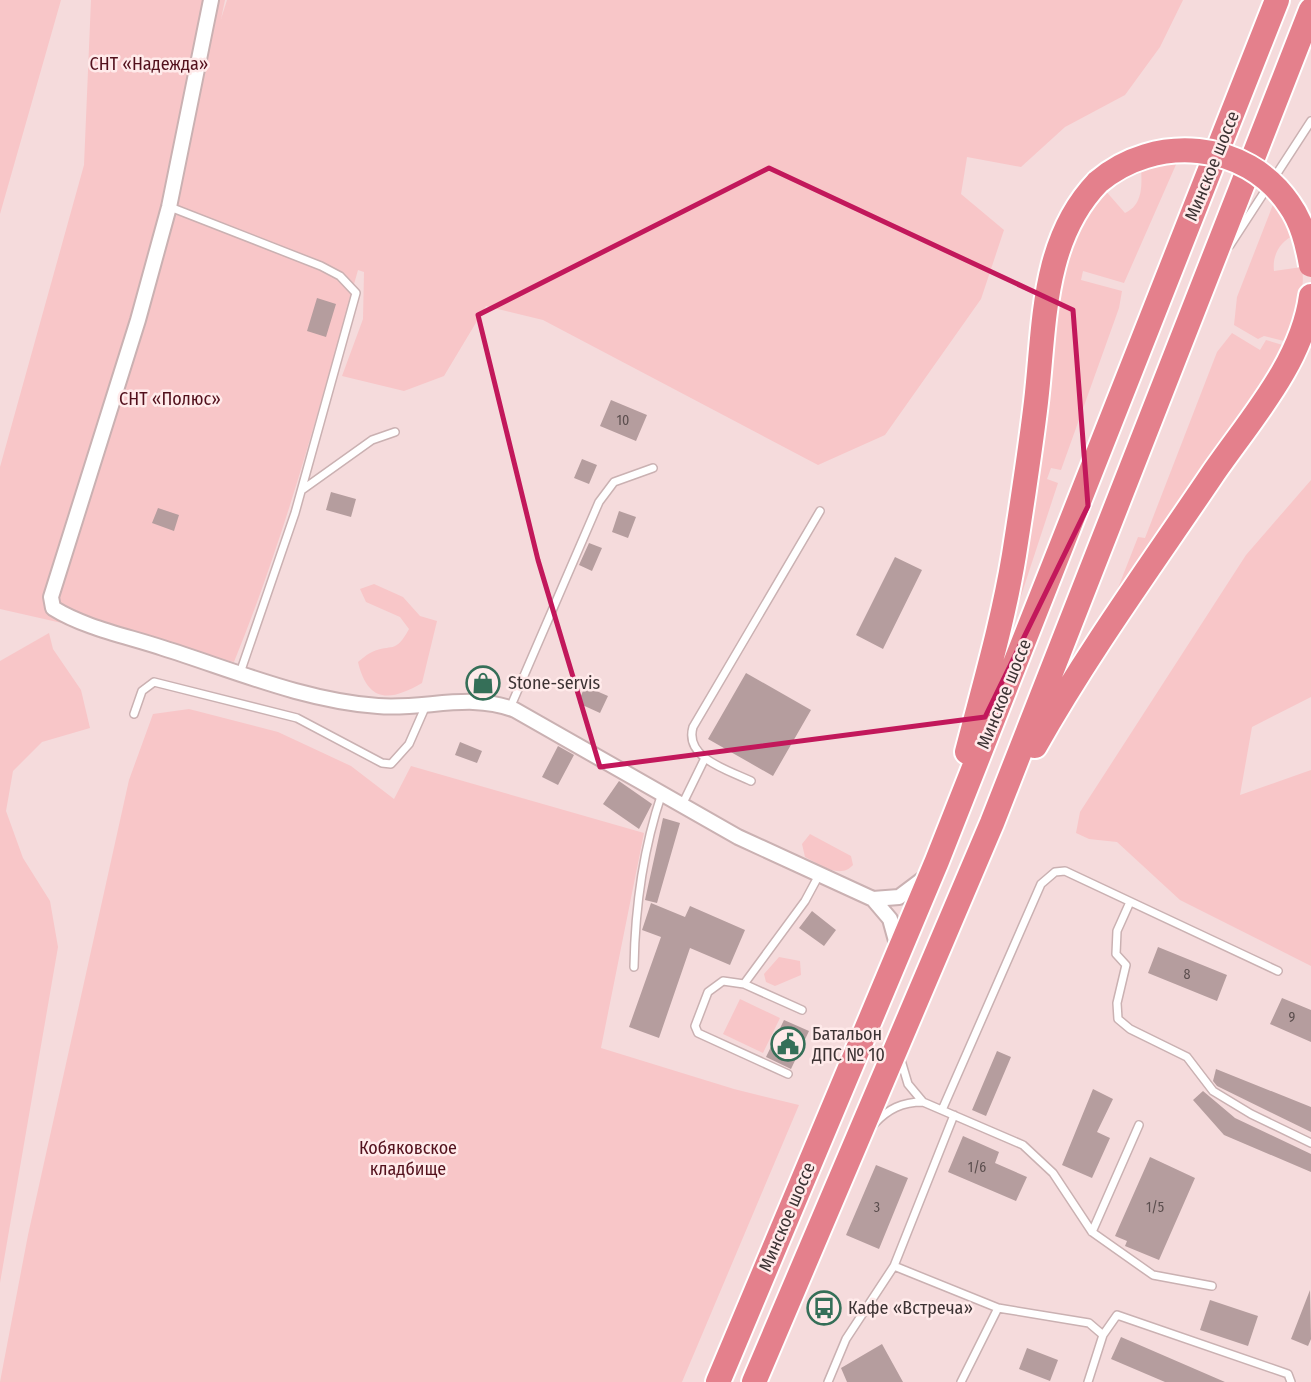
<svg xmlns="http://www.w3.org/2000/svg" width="1311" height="1382" font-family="'Fira Sans Condensed',sans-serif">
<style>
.green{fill:#f8c6c8}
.building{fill:#b59d9e}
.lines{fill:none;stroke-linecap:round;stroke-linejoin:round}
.service-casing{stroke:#cab1b2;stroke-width:10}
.minor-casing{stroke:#cab1b2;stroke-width:18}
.trunk-casing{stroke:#fff;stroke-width:28}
.service{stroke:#fff;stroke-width:7}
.minor{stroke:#fff;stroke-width:14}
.trunk{stroke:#e4808c;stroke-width:24}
.trunk-bridge-casing{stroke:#fff;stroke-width:28;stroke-linecap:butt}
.trunk-bridge{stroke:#e4808c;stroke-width:24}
.marked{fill:none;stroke:#c2185b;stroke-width:5;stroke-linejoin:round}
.labels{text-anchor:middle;stroke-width:5;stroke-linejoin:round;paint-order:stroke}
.number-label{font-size:14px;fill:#5b4e4e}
.park-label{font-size:18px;fill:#53111d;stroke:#ffeaea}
.street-label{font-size:18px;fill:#3d3334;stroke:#ffeaea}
.poi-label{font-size:18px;fill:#3d3334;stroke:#ffeaea;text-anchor:start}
</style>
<rect width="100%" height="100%" fill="#f5dbdc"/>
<!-- green -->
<path class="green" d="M0 0H61L0 214Z
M91 0H225L221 19 227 0H1183L1160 47 1125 95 1065 127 1021 167 967 157 961 194 1004 230 981 299 885 435 818 465 543 320 486 306 444 376 404 391 342 376 363 319 364 272 358 270C321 402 286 534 234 662L0 609V467L84 165Z
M1178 160 1124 283 1083 271 1081 280 1122 291 1119 308 1061 470 1051 468 1047 479 1058 483 1015 614 1065 253 1082 221 1104 189 1125 213C1143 205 1142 185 1141 168Z
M1274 202 1294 235C1280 242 1272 255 1274 271L1302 267C1306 293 1295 318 1288 342L1264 336 1258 339 1234 325 1237 297Z
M1232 333 1260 350 1266 340 1286 346 1107 616 1138 537 1145 538 1217 352Z
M1311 480V697L1252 727 1240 795 1311 770V966L1180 900 1117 842 1089 839 1076 833 1080 812 1246 555Z
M374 584 403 597 420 616 437 621 422 683C391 701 368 704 358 662 362 659 367 654 372 652 392 643 395 655 409 629L400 617 366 602 360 589Z
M49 633 53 649 81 690 90 728 42 742 13 771 6 811 23 858 50 901 58 947 0 1283V661Z
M189 709 278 732 351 766 394 799 411 766 644 833 601 1048 734 1089 799 1105 682 1382H0L28 1235 129 780 153 714Z
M810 834 851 856 853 865C840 880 819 864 805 857L802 844Z
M779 957 800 961 801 975 775 986 766 982 764 974Z
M740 999 780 1018 763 1053 723 1034Z"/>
<!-- building -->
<path class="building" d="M317 298 336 304 326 337 307 331Z
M611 400 647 415 636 441 600 426Z
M582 459 597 465 589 484 574 478Z
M331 492 356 499 351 517 326 510Z
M158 508 179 515 174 531 152 523Z
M619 511 636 517 628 538 612 532Z
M589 543 602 548 592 571 579 565Z
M895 557 922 570 883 649 856 635Z
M746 673 811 710 773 776 708 739Z
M585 686 608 696 600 713 578 703Z
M460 742 482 751 477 763 455 755Z
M558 746 574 755 558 785 542 777Z
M619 781 652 804 639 829 603 804Z
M663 818 680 823 657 903 645 900Z
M651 903 685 917 690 906 745 930 730 965 690 948 659 1038 629 1027 661 937 642 930Z
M812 911 836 930 824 946 799 928Z
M1158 947 1227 975 1217 1001 1148 973Z
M1282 998 1311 1010V1042L1270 1024Z
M784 1020 809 1031 791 1069 766 1057Z
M997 1051 1011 1057 986 1116 972 1110Z
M1216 1069 1311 1107V1132L1217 1086 1213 1081Z
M1093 1089 1113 1099 1097 1132 1110 1138 1092 1178 1062 1165Z
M1203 1091 1235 1118 1311 1154V1172L1224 1135 1193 1100Z
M963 1136 999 1152 995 1163 1027 1177 1016 1201 948 1172Z
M1150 1157 1195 1178 1159 1260 1125 1246 1127 1241 1115 1236Z
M876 1165 908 1178 879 1249 846 1235Z
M1310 1290 1311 1339 1308 1346 1291 1339Z
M1210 1300 1258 1316 1248 1346 1200 1330Z
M1121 1337 1225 1382H1165L1111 1359Z
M882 1344 903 1382H847L841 1368Z
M1027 1348 1058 1360 1050 1381 1019 1369Z"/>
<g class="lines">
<defs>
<path id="service" d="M1274 178 1311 121
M170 207 321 266 340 276 356 293 295 513 240 673
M1230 245 1267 188
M302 490 372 440 395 432
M510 708 599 502 614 482 653 468
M134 714 142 691 154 682 297 718 382 763 391 764 409 744 427 703
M751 781C728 770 684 758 693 727L820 511
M682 805 705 758
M1130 902 1117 931 1116 954 1126 965 1117 1003 1118 1019 1130 1029 1187 1057 1213 1091 1251 1114 1311 1143
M634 967C635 909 643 849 662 793
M744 984 805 901 819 875
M900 1057 908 1084 923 1102
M788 1074 698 1033 695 1026 708 992 723 981 744 984 802 1010
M942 1110 1041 884 1055 872 1065 871 1278 971
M874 1124C888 1109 902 1102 923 1102L1023 1145 1053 1173 1092 1232 1153 1275 1212 1286
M1092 1232 1139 1125
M894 1266 998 1308
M1103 1335 1117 1315 1288 1374 1291 1382
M828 1382 846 1339 894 1266 954 1115
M961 1382 998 1308 1089 1323 1103 1335 1088 1382"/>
<path id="minor" d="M211 0 169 207 138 320 51 597 53 608C85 628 127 636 163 648 233 670 305 701 378 706 425 710 470 692 515 710L738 837 873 899 890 919 898 948
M873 899 899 897 927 876"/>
<path id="trunk" d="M1035 746C1088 652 1152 564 1212 475 1249 421 1302 363 1311 296
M967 752C984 686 1003 622 1014 555 1022 504 1030 453 1036 402 1045 326 1041 241 1098 182
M718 1382 937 861 1277 0
M754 1382 992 823 1311 10"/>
</defs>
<!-- service casing -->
<use href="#service" class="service-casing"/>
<!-- minor casing -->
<use href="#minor" class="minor-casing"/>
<!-- trunk casing -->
<use href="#trunk" class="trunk-casing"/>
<!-- service -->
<use href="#service" class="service"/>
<!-- minor -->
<use href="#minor" class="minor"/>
<!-- trunk -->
<use href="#trunk" class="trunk"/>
<defs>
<path id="trunk-bridge" d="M1098 182C1154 134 1246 140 1289 204 1302 222 1307 243 1311 265"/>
</defs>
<!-- trunk-bridge casing -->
<use href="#trunk-bridge" class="trunk-bridge-casing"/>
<!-- trunk-bridge -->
<use href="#trunk-bridge" class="trunk-bridge"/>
</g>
<!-- marked area -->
<path class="marked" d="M769 168 1073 310 1088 506 985 717 600 767 538 560 478 315Z"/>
<!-- icons -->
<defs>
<symbol id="shop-ring" viewBox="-11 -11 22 22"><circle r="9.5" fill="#ffeaea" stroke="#356f58" stroke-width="1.5"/><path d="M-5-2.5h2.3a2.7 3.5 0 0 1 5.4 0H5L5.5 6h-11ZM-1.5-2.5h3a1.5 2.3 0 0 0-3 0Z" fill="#356f58"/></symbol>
<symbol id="civic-ring" viewBox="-11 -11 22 22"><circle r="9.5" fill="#ffeaea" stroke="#356f58" stroke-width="1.5"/><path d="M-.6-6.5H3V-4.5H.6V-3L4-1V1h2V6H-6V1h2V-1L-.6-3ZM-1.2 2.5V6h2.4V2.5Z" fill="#356f58"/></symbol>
<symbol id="bus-ring" viewBox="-11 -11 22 22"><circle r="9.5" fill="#ffeaea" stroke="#356f58" stroke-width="1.5"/><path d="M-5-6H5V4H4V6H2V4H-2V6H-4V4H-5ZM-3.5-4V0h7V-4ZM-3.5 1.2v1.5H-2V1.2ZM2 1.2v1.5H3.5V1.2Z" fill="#356f58"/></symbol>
</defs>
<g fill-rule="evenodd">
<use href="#shop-ring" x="464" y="664" width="38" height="38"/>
<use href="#civic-ring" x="769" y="1025" width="38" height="38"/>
<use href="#bus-ring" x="805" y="1289" width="38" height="38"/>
</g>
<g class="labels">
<!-- number labels -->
<g class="number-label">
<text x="623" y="425">10</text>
<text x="1187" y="979">8</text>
<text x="1292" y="1022">9</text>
<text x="977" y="1172">1/6</text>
<text x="877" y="1212">3</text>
<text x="1155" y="1212">1/5</text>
</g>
<!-- park labels -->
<g class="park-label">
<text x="149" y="70">СНТ «Надежда»</text>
<text x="170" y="405">СНТ «Полюс»</text>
<text x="408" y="1154">Кобяковское<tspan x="408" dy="21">кладбище</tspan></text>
</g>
<!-- street labels -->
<g class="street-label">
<text transform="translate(1212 166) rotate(-68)" y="6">Минское шоссе</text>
<text transform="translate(1004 694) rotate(-68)" y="6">Минское шоссе</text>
<text transform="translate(787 1217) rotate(-67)" y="6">Минское шоссе</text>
</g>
<!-- poi labels -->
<g class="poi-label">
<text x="508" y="689">Stone-servis</text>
<text x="812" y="1040">Батальон<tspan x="812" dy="21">ДПС № 10</tspan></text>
<text x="848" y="1314">Кафе «Встреча»</text>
</g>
</g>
</svg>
